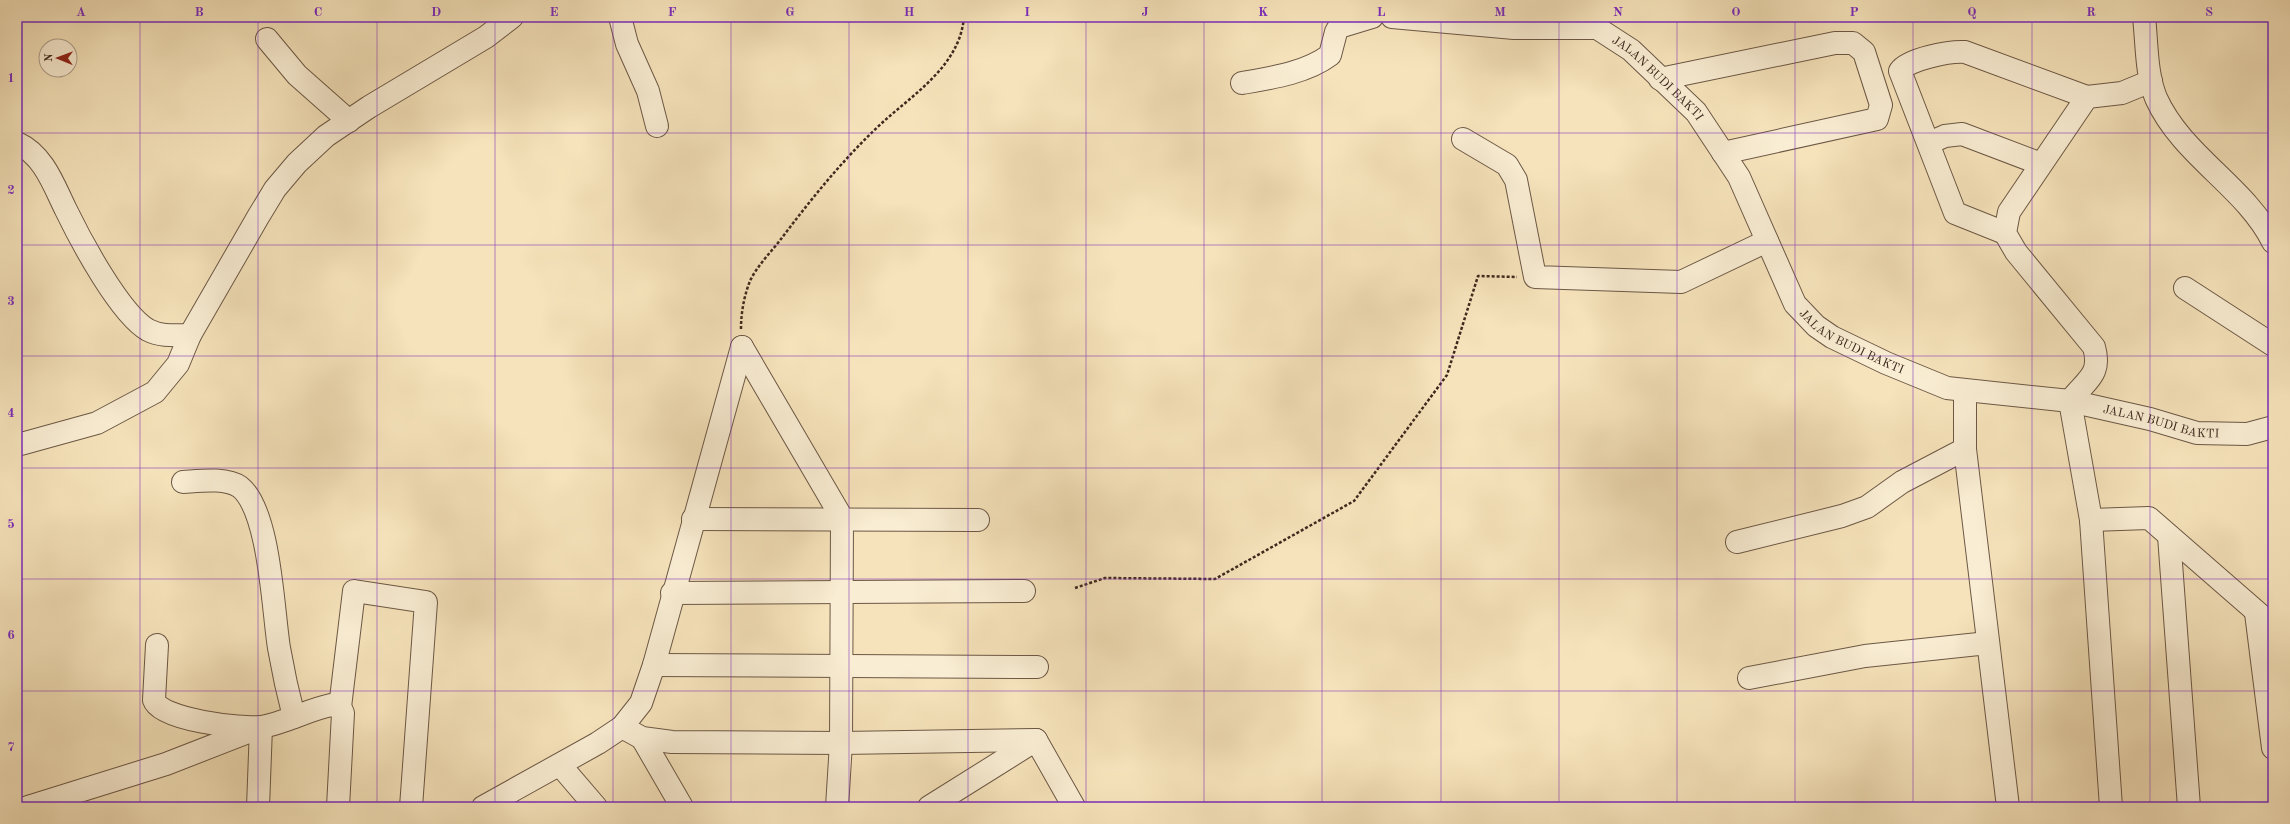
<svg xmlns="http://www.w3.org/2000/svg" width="2290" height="824" font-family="'Old Standard TT',serif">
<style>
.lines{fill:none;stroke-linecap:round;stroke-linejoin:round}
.minor-casing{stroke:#6c5845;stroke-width:24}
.path{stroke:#3e291e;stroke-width:2.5;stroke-dasharray:3 2;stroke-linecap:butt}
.minor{stroke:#f9edd3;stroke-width:22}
.grid{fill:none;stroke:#7b2cbf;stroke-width:1;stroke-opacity:0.55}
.labels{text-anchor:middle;stroke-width:3;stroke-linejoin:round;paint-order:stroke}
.street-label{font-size:12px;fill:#3e291e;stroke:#f9edd3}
.neatline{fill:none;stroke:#7b2cbf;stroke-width:1.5}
.grid-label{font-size:13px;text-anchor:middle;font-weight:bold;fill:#7b2cbf}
</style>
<rect width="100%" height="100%" fill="#f6e3bb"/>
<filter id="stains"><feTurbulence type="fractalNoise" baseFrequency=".005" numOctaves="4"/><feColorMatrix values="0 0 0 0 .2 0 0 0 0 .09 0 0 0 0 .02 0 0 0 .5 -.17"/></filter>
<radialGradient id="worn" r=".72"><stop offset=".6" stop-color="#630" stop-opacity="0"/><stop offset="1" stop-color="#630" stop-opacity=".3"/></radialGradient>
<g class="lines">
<defs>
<g id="minor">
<path d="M620 17 627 44 648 91 657 126"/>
<path d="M1392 17 1514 28H1596"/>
<path id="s1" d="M1577 17 1597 28 1631 50 1696 112 1739 177 1795 304 1816 326 1832 337 1886 363 1947 388 2070 401 2150 419 2197 433 2247 434 2273 427"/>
<path d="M2144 17C2147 43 2146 74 2156 98 2182 156 2246 187 2273 242"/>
<path d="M267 39 297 75 349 121"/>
<path d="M1660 79 1835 43H1853L1864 52 1881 105 1877 119 1723 153"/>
<path d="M1242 83C1271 78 1306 73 1330 55L1336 32 1339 27 1372 17"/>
<path d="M1463 139 1507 165 1516 180 1535 277 1681 282 1767 241"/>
<path d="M17 143C44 155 54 186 66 210 81 241 120 314 148 330 161 337 177 335 190 335"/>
<path d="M1929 143 1945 136 1962 134 2041 164"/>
<path d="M2005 233 1955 213 1900 71C1908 59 1950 51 1965 52L2087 97"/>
<path d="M2185 288 2273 345"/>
<path d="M742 347 842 518 841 743 837 807"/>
<path d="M1965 391V449L2008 807"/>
<path d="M21 444 97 423 155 392 178 364 190 335 258 217 275 189 297 163 326 136 369 107 486 37 512 17"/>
<path d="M183 482C199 481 226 477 240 487 270 511 273 611 279 648 283 671 288 694 294 717"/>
<path d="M693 519 978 520"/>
<path d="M2091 520 2149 518 2273 626"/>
<path d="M2169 536 2189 807"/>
<path d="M1737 542 1842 516 1867 507 1902 482 1965 449"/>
<path d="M672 593 1024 591"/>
<path d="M2256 613 2273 748"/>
<path d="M157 645 154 700C160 720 242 729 261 727 285 723 307 710 331 705L340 707 343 713 338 807"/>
<path d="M654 665 1037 667"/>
<path d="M1749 678 1865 656 1988 643"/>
<path d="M340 707 354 591 426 602 411 807"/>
<path d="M622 727 642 738 672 742 841 743 1036 740"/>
<path d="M642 738 682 807"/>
<path d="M1036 740 1074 807"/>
<path d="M560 765 596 807"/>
<path d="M28 807 166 764 261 727 258 807"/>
<path d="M483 807 598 743 622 727 641 703 654 665 742 347"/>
<path d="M929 807 1036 740"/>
<path d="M2111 807 2091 520 2070 401C2086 380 2102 375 2094 347L2016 252 2005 233 2009 212 2087 97 2122 93 2151 81"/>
</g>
</defs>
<!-- minor casing -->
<use href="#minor" class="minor-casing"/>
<!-- path -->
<path class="path" d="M741 329C741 313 744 296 750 281 757 266 771 252 781 239 812 198 844 158 883 122 915 93 960 65 964 17
M1075 588 1105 578 1215 579 1354 501 1447 375 1478 276 1517 277"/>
<!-- minor -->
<use href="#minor" class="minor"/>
</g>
<!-- grid -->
<path class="grid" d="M140 17V807M258 17V807M377 17V807M495 17V807M613 17V807M731 17V807M849 17V807M968 17V807M1086 17V807M1204 17V807M1322 17V807M1441 17V807M1559 17V807M1677 17V807M1795 17V807M1913 17V807M2032 17V807M2150 17V807M17 133H2273M17 245H2273M17 356H2273M17 468H2273M17 579H2273M17 691H2273"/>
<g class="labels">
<!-- street labels -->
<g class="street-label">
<text dy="4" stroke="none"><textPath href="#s1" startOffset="102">JALAN BUDI BAKTI</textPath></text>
<text dy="4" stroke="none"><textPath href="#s1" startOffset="439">JALAN BUDI BAKTI</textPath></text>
<text dy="4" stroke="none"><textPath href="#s1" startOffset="763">JALAN BUDI BAKTI</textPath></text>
</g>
</g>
<!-- margin -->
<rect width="2290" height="824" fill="none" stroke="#f6e3bb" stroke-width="44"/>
<!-- north arrow -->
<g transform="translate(58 58) rotate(271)"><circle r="19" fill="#f9edd3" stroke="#ae9f8b"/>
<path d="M0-3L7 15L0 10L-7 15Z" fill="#8f2418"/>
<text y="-6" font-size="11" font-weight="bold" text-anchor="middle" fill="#3e291e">N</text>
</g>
<rect x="22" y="22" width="2246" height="780" class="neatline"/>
<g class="grid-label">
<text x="81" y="16">A</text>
<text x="199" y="16">B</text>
<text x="318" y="16">C</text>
<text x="436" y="16">D</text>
<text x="554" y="16">E</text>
<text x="672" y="16">F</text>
<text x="790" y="16">G</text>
<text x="909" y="16">H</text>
<text x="1027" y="16">I</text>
<text x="1145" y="16">J</text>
<text x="1263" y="16">K</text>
<text x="1381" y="16">L</text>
<text x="1500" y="16">M</text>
<text x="1618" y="16">N</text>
<text x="1736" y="16">O</text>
<text x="1854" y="16">P</text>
<text x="1972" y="16">Q</text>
<text x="2091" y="16">R</text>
<text x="2209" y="16">S</text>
<text x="11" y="82">1</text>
<text x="11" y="194">2</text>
<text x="11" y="305">3</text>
<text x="11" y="417">4</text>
<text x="11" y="528">5</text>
<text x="11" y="639">6</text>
<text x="11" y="751">7</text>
</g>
<rect width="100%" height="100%" filter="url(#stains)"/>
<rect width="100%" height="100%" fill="url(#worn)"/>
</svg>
